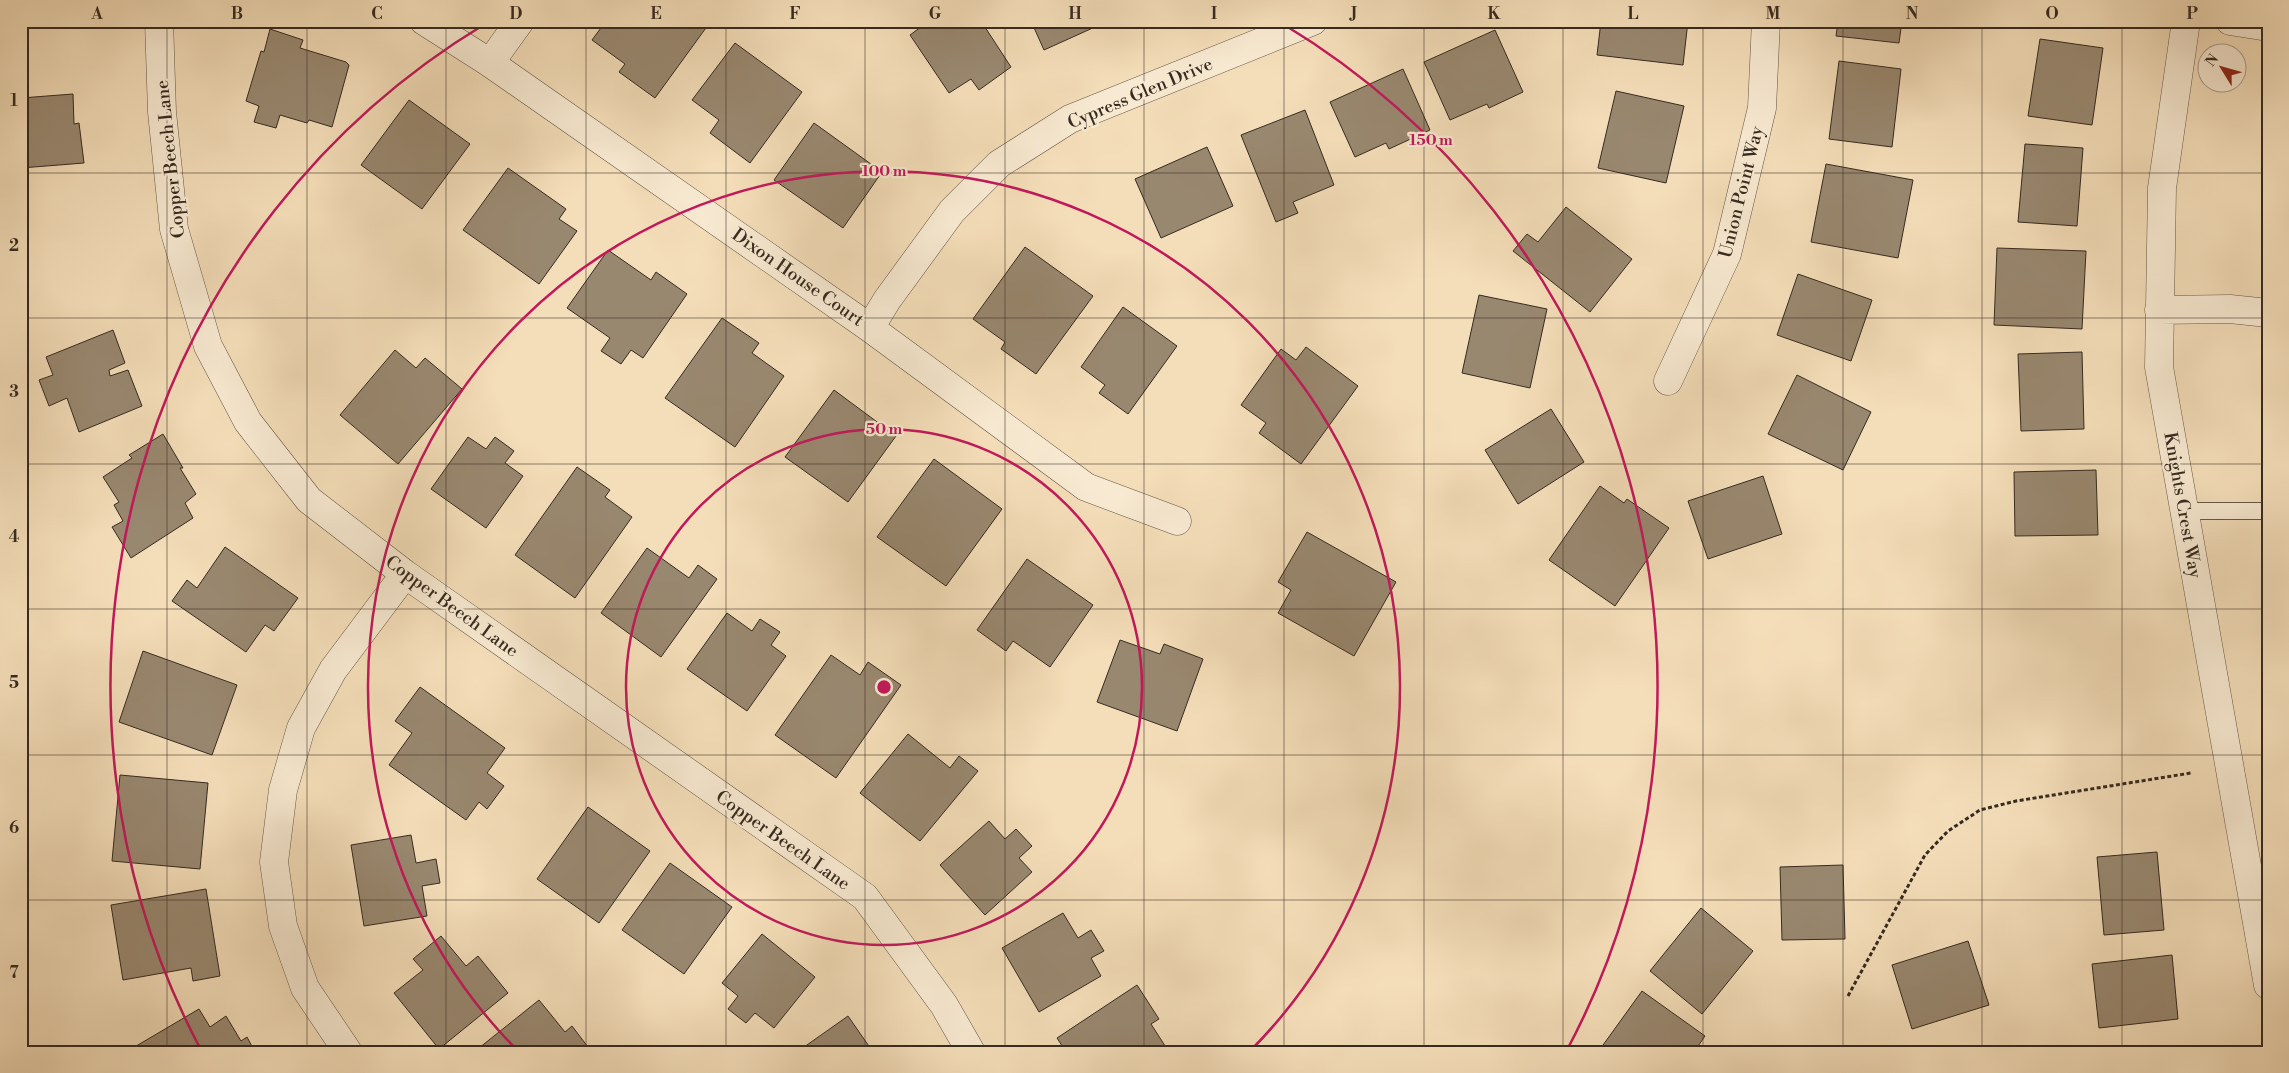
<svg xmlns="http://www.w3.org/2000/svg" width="2289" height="1073" font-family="'Libre Bodoni',serif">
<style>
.building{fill:#998870;stroke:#362a20}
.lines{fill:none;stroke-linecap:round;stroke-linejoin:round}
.service-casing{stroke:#665746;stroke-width:18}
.minor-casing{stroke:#665746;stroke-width:29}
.path{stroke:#362a20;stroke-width:3;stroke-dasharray:4 2.5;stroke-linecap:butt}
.service{stroke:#f8ead2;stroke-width:16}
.minor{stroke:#f8ead2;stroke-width:28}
.grid{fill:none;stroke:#362a20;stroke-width:1;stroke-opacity:0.55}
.ring{fill:none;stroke:#c2185b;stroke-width:2.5}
.labels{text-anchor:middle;stroke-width:4.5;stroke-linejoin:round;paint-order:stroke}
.street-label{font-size:18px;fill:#362a20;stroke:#f8ead2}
.centre{fill:#c2185b;stroke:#f8ead2;stroke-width:2.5}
.ring-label{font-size:15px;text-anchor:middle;font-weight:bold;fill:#c2185b;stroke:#f8ead2;stroke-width:4.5;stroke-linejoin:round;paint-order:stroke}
.neatline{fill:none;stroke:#362a20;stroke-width:2}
.grid-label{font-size:16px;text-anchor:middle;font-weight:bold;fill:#362a20}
</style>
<rect width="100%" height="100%" fill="#f4deb9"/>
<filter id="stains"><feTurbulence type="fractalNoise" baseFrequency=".004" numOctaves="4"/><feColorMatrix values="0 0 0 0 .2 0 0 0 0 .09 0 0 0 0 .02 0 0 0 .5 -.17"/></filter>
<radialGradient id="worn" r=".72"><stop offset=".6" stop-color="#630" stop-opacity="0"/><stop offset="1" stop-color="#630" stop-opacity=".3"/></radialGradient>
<!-- building -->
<path class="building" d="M606 21H711L655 98 619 72 625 64 592 40Z
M929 21H981L1011 67 979 90 971 79 949 93 910 35Z
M1031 21H1106V22L1044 50Z
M1601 21H1688L1683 65 1597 55Z
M1838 21H1902L1899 43 1836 36Z
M270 29 303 40 300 48 346 62 349 65 332 127 309 120 307 123 280 115 276 128 254 122 259 106 246 101 261 51 264 52Z
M1495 30 1523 92 1489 108 1487 104 1450 120 1424 62Z
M2040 39 2103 48 2092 125 2028 116Z
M735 43 802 92 750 163 710 133 719 120 692 100Z
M1839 61 1901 69 1892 147 1829 139Z
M1403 69 1430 130 1389 149 1386 143 1355 157 1330 102Z
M1616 91 1684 106 1666 183 1598 168Z
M73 94 74 124 79 123 84 163 21 168V98Z
M409 100 470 144 422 209 361 165Z
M1305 110 1334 185 1293 202 1298 213 1276 222 1241 135Z
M814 123 882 172 843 228 774 180Z
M2025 144 2083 148 2077 226 2018 222Z
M1207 147 1233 206 1161 238 1135 179Z
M1826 164 1913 180 1898 258 1811 242Z
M508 168 566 209 559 219 577 231 539 284 463 230Z
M1566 207 1632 259 1590 312 1513 251 1527 234 1538 242Z
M1025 247 1093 296 1036 374 1001 349 1005 342 973 319Z
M1997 248 2086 251 2082 329 1994 325Z
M608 250 651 280 656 272 687 294 643 358 631 350 621 364 601 351 610 338 567 308Z
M1798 274 1872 300 1851 361 1777 335Z
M1479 295 1547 309 1530 388 1462 373Z
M1123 307 1177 346 1128 414 1099 393 1105 385 1081 367Z
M722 318 759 343 752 353 784 376 735 447 665 398Z
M113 330 125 363 109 370 110 376 128 370 142 406 79 432 67 398 49 406 39 380 53 375 46 357Z
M1306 347 1358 386 1301 464 1259 433 1266 423 1241 405 1281 349 1296 360Z
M395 350 416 368 425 358 462 389 398 464 340 415Z
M2082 352 2084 429 2021 431 2018 354Z
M1797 375 1871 412 1843 470 1768 434Z
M834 390 896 436 848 502 785 457Z
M1551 409 1584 462 1518 504 1485 450Z
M163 434 183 468H180L196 494 185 503 193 518 131 558 112 527 123 521 114 505 119 502 103 477 132 458 129 455Z
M468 437 486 449 495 437 514 451 505 463 523 476 486 528 431 489Z
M934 459 1002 509 946 586 877 537Z
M577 467 610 490 605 497 632 517 575 598 515 555Z
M2096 470 2098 535 2015 536 2014 472Z
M1763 476 1782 534 1708 559 1688 501Z
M1600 486 1624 503 1627 499 1669 528 1615 606 1549 560Z
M1307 532 1396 582 1354 656 1278 613 1291 590 1278 582Z
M225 547 298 598 274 631 265 625 246 652 172 601 187 580 197 588Z
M647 548 689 578 698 565 717 579 661 657 601 613Z
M1027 559 1093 605 1050 667 1013 641 1006 651 977 630Z
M727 613 752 631 760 619 780 632 771 645 786 656 747 711 687 669Z
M1120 640 1160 654 1164 644 1203 659 1177 731 1097 702Z
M143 651 237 685 212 755 119 722Z
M831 655 860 675 868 662 901 685 836 778 775 735Z
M420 687 505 748 487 773 504 786 487 809 479 802 466 820 389 765 412 733 395 721Z
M908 734 950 768 959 756 978 771 920 841 860 793Z
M120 775 208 783 200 869 112 861Z
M588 807 650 851 599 923 537 879Z
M989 821 1005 839 1016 829 1032 846 1019 858 1032 872 985 915 940 865Z
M411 835 416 863 436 859 440 883 422 886 427 916 364 926 351 845Z
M2157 852 2164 930 2104 935 2097 857Z
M670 863 732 907 684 974 622 930Z
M1843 865 1845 939 1782 940 1780 867Z
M206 889 220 976 193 981 191 968 123 980 111 905Z
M1701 908 1753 951 1702 1014 1650 971Z
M1063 913 1078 938 1091 930 1104 951 1091 958 1101 976 1039 1012 1002 948Z
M762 934 815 977 774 1028 755 1013 746 1023 728 1009 738 996 722 983Z
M441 936 466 966 478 956 508 993 439 1049 394 993 423 970 413 959Z
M1968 941 1989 1005 1912 1029 1892 965Z
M2172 955 2178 1019 2099 1028 2092 964Z
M1137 985 1159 1019 1151 1024 1169 1052H1066L1057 1038Z
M1642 991 1705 1036 1694 1052H1598Z
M539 1000 565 1032 572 1026 591 1051 474 1052Z
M199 1009 210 1027 226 1016 241 1041 247 1037 255 1052H126Z
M848 1016 873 1052H797Z"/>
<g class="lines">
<defs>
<path id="service" d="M2184 511H2268"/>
<path id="minor" d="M159 21 162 112 174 229 208 346 248 422 309 500 405 574 865 897 944 1005 971 1052
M424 21 490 63 870 328 1086 487 1177 521
M2186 21 2162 188 2159 367 2268 985
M2230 21 2268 27
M490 63 520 21
M2159 310 2230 309 2268 313
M870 328 887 300 952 211 999 164 1070 119 1313 21
M1668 381 1727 254 1762 108 1766 21
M348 1052 305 988 283 926 274 862 283 790 301 728 333 670 405 574"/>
</defs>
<!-- service casing -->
<use href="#service" class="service-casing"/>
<!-- minor casing -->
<use href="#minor" class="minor-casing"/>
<!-- path -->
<path class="path" d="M1848 996 1925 855 1948 831 1980 810 2016 801 2191 773"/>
<!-- service -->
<use href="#service" class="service"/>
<!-- minor -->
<use href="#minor" class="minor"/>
</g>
<!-- grid -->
<path class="grid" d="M167 21V1052M307 21V1052M446 21V1052M586 21V1052M726 21V1052M865 21V1052M1005 21V1052M1144 21V1052M1284 21V1052M1424 21V1052M1563 21V1052M1703 21V1052M1843 21V1052M1982 21V1052M2122 21V1052M21 173H2268M21 318H2268M21 464H2268M21 609H2268M21 755H2268M21 900H2268"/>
<!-- distance rings -->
<g class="ring">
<circle cx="884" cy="687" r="258"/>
<path d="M516 1049A516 516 0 1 1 1252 1049"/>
<path d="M201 1050A774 774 0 0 1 485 24M1283 24A774 774 0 0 1 1567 1050"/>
</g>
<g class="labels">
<!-- street labels -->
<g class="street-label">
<text transform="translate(1140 93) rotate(-23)" y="6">Cypress Glen Drive</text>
<text transform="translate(170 159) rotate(-96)" y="6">Copper Beech Lane</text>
<text transform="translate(1741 192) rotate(-76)" y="6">Union Point Way</text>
<text transform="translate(798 277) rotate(35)" y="6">Dixon House Court</text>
<text transform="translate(2183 505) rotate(80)" y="6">Knights Crest Way</text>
<text transform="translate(452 606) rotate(36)" y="6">Copper Beech Lane</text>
<text transform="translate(783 840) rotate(35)" y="6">Copper Beech Lane</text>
</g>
</g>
<circle cx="884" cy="687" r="8" class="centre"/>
<g class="ring-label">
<text x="1431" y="145">150 m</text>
<text x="884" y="176">100 m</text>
<text x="884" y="434">50 m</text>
</g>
<!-- margin -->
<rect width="2289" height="1073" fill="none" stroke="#f4deb9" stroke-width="55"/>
<!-- north arrow -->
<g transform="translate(2222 68) rotate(307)"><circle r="24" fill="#f8ead2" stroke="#aa9d8b"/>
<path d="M0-4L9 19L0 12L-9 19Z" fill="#8f2418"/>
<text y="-8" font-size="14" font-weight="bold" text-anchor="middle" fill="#362a20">N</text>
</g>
<rect x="28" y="28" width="2234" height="1018" class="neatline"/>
<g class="grid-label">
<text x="97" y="19">A</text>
<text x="237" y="19">B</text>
<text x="377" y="19">C</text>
<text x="516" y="19">D</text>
<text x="656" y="19">E</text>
<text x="795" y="19">F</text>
<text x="935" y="19">G</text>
<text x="1075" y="19">H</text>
<text x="1214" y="19">I</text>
<text x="1354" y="19">J</text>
<text x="1494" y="19">K</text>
<text x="1633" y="19">L</text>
<text x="1773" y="19">M</text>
<text x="1912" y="19">N</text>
<text x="2052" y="19">O</text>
<text x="2192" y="19">P</text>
<text x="14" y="106">1</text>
<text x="14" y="251">2</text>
<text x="14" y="397">3</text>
<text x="14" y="542">4</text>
<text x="14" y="688">5</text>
<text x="14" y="833">6</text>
<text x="14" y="978">7</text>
</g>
<rect width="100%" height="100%" filter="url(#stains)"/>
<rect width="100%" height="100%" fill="url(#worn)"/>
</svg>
